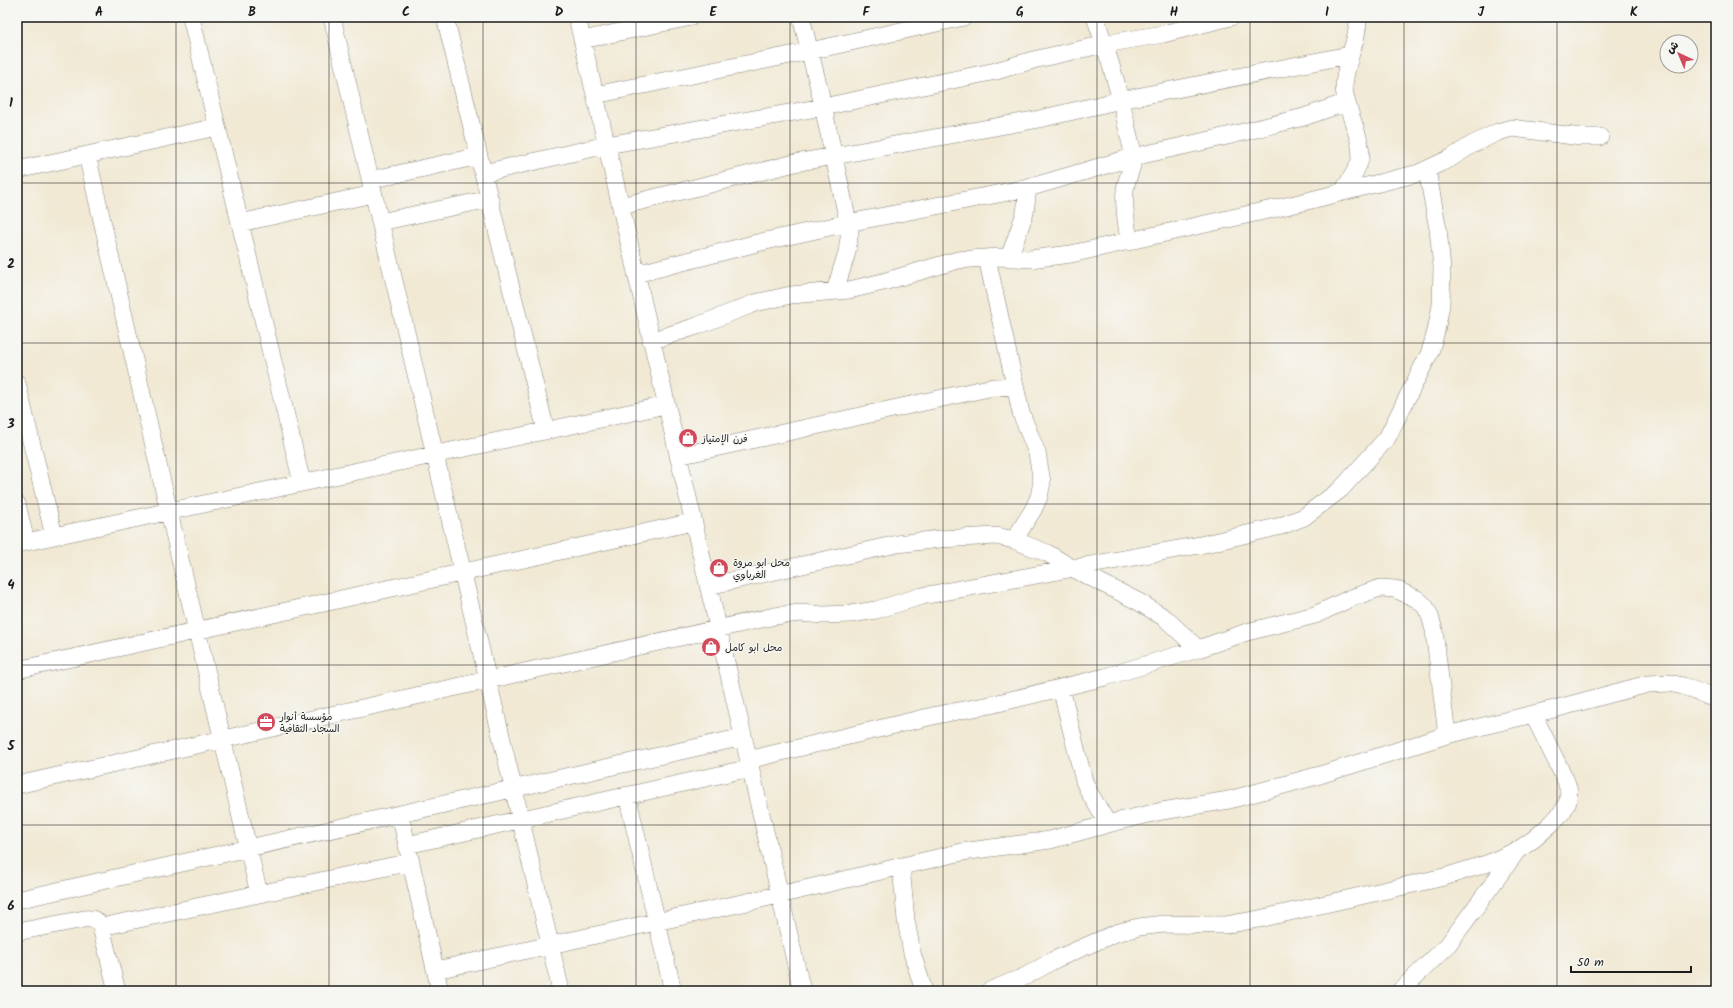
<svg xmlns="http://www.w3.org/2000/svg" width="1733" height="1008" font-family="Kalam,'Playpen Sans Arabic',sans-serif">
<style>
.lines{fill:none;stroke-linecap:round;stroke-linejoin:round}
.minor-casing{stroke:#868278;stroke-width:18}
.minor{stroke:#fff;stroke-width:17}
.grid{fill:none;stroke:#1c1c1c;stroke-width:1;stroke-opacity:0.55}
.labels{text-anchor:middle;stroke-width:3;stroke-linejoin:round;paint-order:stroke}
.poi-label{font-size:10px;fill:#1c1c1c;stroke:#f6f6f2;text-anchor:start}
.neatline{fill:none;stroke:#1c1c1c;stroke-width:1.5}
.grid-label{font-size:13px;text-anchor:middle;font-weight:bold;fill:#1c1c1c}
</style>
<rect width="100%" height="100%" fill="#f6f6f2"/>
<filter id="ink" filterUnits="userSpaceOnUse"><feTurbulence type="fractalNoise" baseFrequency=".025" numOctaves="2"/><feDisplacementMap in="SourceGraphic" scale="8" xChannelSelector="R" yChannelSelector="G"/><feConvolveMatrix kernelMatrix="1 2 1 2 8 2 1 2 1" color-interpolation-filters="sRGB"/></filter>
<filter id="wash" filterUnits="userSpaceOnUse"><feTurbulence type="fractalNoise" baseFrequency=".012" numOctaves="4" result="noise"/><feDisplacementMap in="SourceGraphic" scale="16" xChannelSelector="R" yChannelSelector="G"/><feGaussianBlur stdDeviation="0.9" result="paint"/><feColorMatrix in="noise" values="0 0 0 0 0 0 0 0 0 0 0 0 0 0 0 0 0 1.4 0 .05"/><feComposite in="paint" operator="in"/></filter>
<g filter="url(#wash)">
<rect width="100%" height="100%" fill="#f1e9d4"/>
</g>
<g filter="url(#ink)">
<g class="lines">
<defs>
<path id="minor" d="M191 17 302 483
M332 17 561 991
M445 17 546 431
M577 17 802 991
M801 17 819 88 850 231 847 252 835 291
M1095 17C1108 54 1120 90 1127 128 1129 138 1133 148 1133 158 1133 169 1126 179 1125 190 1123 207 1127 225 1129 242
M582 40 691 17
M595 95 810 51 964 17
M87 155 169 512 259 894
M17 170 217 127
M483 173 607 145 823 107 909 89 996 71 1033 60 1105 44 1163 34 1231 17
M370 180 479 156
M1342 192C1348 183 1357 171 1360 160 1365 141 1344 108 1344 86 1345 62 1359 39 1358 17
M621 206 795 163 1039 119 1121 100 1349 55
M380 222 490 199
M240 223 373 194
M987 258 1021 413 1037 453 1042 482 1039 497 1033 510 1014 540
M1009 258 1025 213 1028 188
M636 274 757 243 848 223 1028 188 1133 157 1219 138 1304 117 1347 102
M651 341 697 326 755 303 791 295 849 290 883 282 958 260 998 257 1030 259 1071 254 1295 204 1419 173 1451 158 1473 144 1498 132 1512 128 1581 137H1600
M17 383 54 536
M678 456 970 392 994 387 1015 386
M17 504 26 542
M17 544 666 405
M708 586 897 544 940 539 996 536 1014 540 1047 553 1072 568 1139 602 1165 618 1198 649
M17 670 693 522
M1061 688 1084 781 1089 792 1108 824
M748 760 937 715 990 705 1105 677 1198 649 1247 632 1315 615 1351 598 1380 588 1395 589 1417 599 1425 606 1430 616 1434 630 1447 735
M17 785 775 616 800 613 823 615 851 614 876 610 922 596 1205 544 1281 526 1304 517 1341 489 1387 438 1430 352 1436 331 1441 305 1442 268 1438 229 1427 170
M627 795 673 991
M400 814 440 991
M407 845 750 768
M901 866 906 920 912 953 924 991
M17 900 743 737
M101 927 411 862
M17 932 84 919C92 918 98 920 101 927L117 991
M436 970 779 895 962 852 1050 840 1115 822 1162 811 1229 800 1320 775 1447 735 1554 709 1648 684 1669 683 1683 686 1716 699
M989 991 1026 976 1054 960 1116 933 1139 927 1164 924 1225 925 1259 919 1444 877 1489 863 1518 850 1534 839 1552 823 1563 811 1568 801 1569 791 1566 781 1533 714
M1400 991 1447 946 1517 851"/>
</defs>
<!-- minor casing -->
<use href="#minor" class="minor-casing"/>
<!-- minor -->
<use href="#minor" class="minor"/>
</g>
</g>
<!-- grid -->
<path class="grid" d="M176 17V991M329 17V991M483 17V991M636 17V991M790 17V991M943 17V991M1097 17V991M1250 17V991M1404 17V991M1557 17V991M17 183H1716M17 343H1716M17 504H1716M17 665H1716M17 825H1716"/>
<!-- icons -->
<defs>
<symbol id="shop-disc" viewBox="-11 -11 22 22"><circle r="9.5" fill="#d1495b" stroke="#f6f6f2"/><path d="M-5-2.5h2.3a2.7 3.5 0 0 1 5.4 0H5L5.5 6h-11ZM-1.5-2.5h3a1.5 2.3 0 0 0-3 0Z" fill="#fff"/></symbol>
<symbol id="office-disc" viewBox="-11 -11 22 22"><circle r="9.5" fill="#d1495b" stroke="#f6f6f2"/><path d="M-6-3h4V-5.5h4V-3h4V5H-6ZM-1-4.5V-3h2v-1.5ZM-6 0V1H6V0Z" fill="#fff"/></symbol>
</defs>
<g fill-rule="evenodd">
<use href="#shop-disc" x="677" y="427" width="22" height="22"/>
<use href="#shop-disc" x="708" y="557" width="22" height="22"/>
<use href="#shop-disc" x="700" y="636" width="22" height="22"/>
<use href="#office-disc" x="255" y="711" width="22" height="22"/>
</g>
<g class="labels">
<!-- poi labels -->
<g class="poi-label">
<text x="702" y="442">فرن الإمتياز</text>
<text x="733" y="566">محل ابو مروة<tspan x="733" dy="12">الغرباوي</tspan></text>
<text x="725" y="651">محل ابو كامل</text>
<text x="280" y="720">مؤسسة أنوار<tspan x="280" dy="12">السجاد الثقافية</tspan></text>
</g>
</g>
<!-- margin -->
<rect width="1733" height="1008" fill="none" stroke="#f6f6f2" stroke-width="44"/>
<!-- north arrow -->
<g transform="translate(1679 54) rotate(316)"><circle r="19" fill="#f6f6f2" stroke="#9f9f9c"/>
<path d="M0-3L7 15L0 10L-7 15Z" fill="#d1495b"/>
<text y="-6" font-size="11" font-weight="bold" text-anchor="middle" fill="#1c1c1c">ش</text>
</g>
<!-- scale -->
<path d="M1571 966v6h120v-6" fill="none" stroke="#1c1c1c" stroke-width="2"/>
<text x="1577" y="966" font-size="12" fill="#1c1c1c" stroke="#f6f6f2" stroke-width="3" paint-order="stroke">50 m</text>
<rect x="22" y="22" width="1689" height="964" class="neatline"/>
<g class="grid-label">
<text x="99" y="16">A</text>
<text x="252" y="16">B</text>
<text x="406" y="16">C</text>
<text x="559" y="16">D</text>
<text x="713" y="16">E</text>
<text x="866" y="16">F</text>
<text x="1020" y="16">G</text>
<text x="1174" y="16">H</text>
<text x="1327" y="16">I</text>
<text x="1481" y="16">J</text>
<text x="1634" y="16">K</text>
<text x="11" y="107">1</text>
<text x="11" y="268">2</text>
<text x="11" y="428">3</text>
<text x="11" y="589">4</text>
<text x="11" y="750">5</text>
<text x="11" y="910">6</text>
</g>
</svg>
